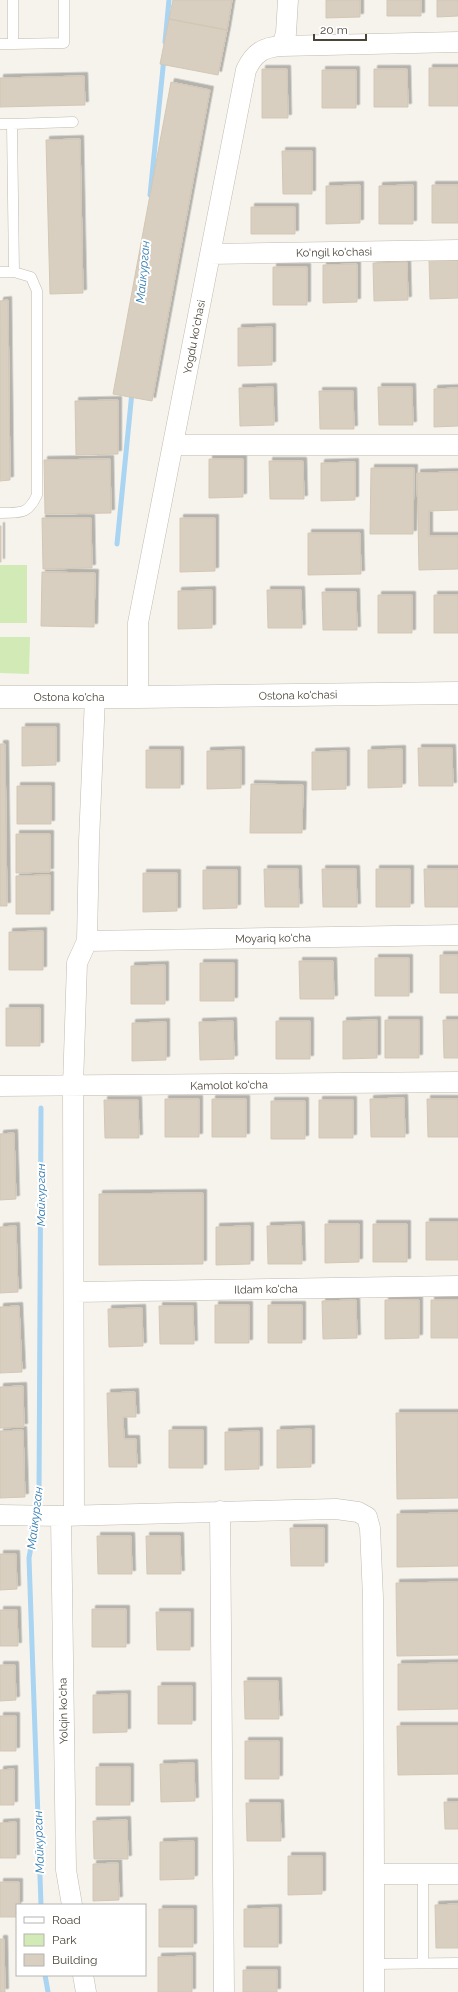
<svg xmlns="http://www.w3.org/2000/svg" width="458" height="1992" font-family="Raleway,sans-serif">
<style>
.green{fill:#d2eab5}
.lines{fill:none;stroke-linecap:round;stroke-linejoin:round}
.stream{stroke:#a9d4f2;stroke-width:5}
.building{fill:#d8cfc1;stroke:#d3c7b4;filter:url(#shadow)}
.service-casing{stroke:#c2bbae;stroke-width:11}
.minor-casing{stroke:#c2bbae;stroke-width:21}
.tertiary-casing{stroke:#c2bbae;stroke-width:23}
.service{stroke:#fff;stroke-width:10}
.minor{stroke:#fff;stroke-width:20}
.tertiary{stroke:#fff;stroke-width:22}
.labels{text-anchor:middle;stroke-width:4;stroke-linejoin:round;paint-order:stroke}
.street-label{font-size:11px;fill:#4b4439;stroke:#fff}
.water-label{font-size:12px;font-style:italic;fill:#2e7ab2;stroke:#fff}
</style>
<defs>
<filter id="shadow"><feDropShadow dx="3.5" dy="-3.5" stdDeviation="0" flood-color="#0004"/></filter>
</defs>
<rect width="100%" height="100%" fill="#f6f3ec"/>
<!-- green -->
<path class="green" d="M0 565H27V623H0Z
M0 637H30L29 674 0 673Z"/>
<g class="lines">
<!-- stream -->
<path class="stream" d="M165 42 169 0
M150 195 164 58
M117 544 132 392
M37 1511 39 1497 41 1108
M36 1519 29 1558 41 1905
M45 1975 48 1992"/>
</g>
<!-- building -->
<path class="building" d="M173 0H232L227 30 169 19Z
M326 0H360V17L326 18Z
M387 0H421V16H387Z
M437 0H458V16L437 17Z
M169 19 227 30 218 75 160 64Z
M429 68H458V106H429Z
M262 69H287L288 118H262Z
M374 69H407L408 107H374Z
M322 70H356V108H322Z
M84 76 85 105 0 107V78Z
M171 82 210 90 152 401 113 394Z
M80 139 83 293 50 294 46 140Z
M282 151H312V194H283Z
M360 185V223L326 224V186Z
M413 185V224H379V186Z
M432 185H458V223H432Z
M251 207H295V234H251Z
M429 260H458V298L430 299Z
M407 262 408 300 374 301 373 263Z
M357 264V302L323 303V265Z
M273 267H307V305H273Z
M8 300 10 480 0 481V301Z
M272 327V365L238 366V328Z
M273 387 274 425 240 426 239 388Z
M378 387H412L413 425H379Z
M458 388V426L434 427V389Z
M319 391H353L354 429H320Z
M118 400V454L76 455 75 401Z
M110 459 111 513 45 514 44 460Z
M209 459H243V497L209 498Z
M269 461H303L304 499H270Z
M355 462V500L321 501V463Z
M371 468H414L413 534H370Z
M458 472V510L429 511V536H458V569L419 570 417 473Z
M42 518H91L92 568 43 569Z
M180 518H215V571L180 572Z
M0 526H1V562H0Z
M308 533H360L361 574 308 575Z
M42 572 95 573 94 627 41 626Z
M212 590V628L178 629V591Z
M267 590H301L302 628H268Z
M322 592H356L357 630H323Z
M378 595H412V633H378Z
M434 595H458V633H434Z
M22 727H56V765L22 766Z
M0 744H5L7 906H0Z
M418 748H452L453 786H419Z
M402 749V787L368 788V750Z
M146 750H180V788H146Z
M241 750V788L207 789V751Z
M346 751V789L312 790V752Z
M251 784 303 785 302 833H250Z
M17 786H51V824H17Z
M16 834H50V872L16 873Z
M264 869H298L299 907H265Z
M322 869H356L357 907H323Z
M376 869H410V907H376Z
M424 869H458V907H425Z
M203 870H237V908L203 909Z
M143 873H177V911L143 912Z
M50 875V914H16V876Z
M43 931V970H9V932Z
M440 955H458V993H440Z
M375 958H409V996H375Z
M299 961H333L334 999H300Z
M200 963H234V1001H200Z
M165 965V1004H131V966Z
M6 1008H40V1046H6Z
M377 1020V1058L343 1059V1021Z
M385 1020H419V1058H385Z
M443 1020H458V1058H444Z
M233 1021 234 1059 200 1060 199 1022Z
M276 1021H310V1059H276Z
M166 1022V1060L132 1061V1023Z
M404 1098 405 1137H371L370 1099Z
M165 1099H199V1137H165Z
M212 1099H246V1137H212Z
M427 1099H458V1137H428Z
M104 1100H138L139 1138H105Z
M319 1100H353V1138H319Z
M271 1101H305V1139H271Z
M14 1133 16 1199 0 1200V1134Z
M203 1193V1264L99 1265V1194Z
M426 1222H458V1260H426Z
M325 1224H359V1262L325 1263Z
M373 1224H407V1262H373Z
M301 1225 302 1264H268L267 1226Z
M16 1226 18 1292 0 1293V1227Z
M250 1226V1264L216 1265V1227Z
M356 1300 357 1338 323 1339 322 1301Z
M385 1300H419V1338L385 1339Z
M431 1300H458V1338H431Z
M215 1305H249V1343H215Z
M268 1305H302V1343H268Z
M19 1306 22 1372 0 1373V1307Z
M159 1306H193L194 1344H160Z
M142 1308 143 1346 109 1347 108 1309Z
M23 1386 24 1427 0 1428V1387Z
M135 1392 136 1417H123L124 1439H136L137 1467H109L107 1393Z
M396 1413H458V1498L397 1499Z
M311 1429V1467L277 1468V1430Z
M23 1430 25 1497 0 1498V1431Z
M169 1430H203V1468H169Z
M259 1431V1469L225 1470V1432Z
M458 1513V1566L397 1567V1514Z
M290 1528H324V1566H291Z
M97 1536H131L132 1574H98Z
M146 1536H180L181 1574H147Z
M0 1554H16L17 1589 0 1590Z
M458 1582V1655L397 1656 396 1583Z
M92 1609H126V1647H92Z
M0 1610H17L18 1646H0Z
M156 1612H190V1650H157Z
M458 1663V1709L398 1710V1664Z
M0 1665H15L16 1700 0 1701Z
M244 1681H278L279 1719H245Z
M158 1686H192V1724H158Z
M127 1694V1732L93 1733V1695Z
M0 1716H16V1751H0Z
M397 1726H458V1774L398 1775Z
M245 1741H279V1779H245Z
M194 1763 195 1801 161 1802 160 1764Z
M96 1767H130V1805H96Z
M14 1769V1805H0V1770Z
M444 1802H458V1829H445Z
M246 1803H280L281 1841H247Z
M127 1820 128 1859H94L93 1821Z
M16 1822V1858H0V1823Z
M194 1841V1879L160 1880V1842Z
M288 1856H322V1894L288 1895Z
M118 1863 119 1900 93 1901V1864Z
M0 1882H19V1905H17V1917H0Z
M458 1904V1948H436L435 1905Z
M278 1908V1947H244V1909Z
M159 1909H193V1947H159Z
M0 1939H4L5 1992H0Z
M192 1956V1992H158V1957Z
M243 1970H277V1992H243Z"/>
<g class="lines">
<defs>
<path id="service" d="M0 44H13V0
M13 44 64 43V0
M0 124H12
M0 272H14L31 277 37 291V495C27 516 20 512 0 513
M14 272 12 124 73 122
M423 1874V1963
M374 1964 458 1963"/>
<path id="minor" d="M282 46 458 42
M210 254 458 250
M174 445H458
M138 697V623L246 70C254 53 263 47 282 46L286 33 288 0
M87 941 458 935
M0 1086 458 1082
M75 1292 458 1286
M220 1511 224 1992
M0 1515 61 1516 336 1509 358 1512 367 1517 370 1528 373 1598 374 1874H458
M74 1515 73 1086 77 963 87 941 89 842 95 697
M61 1516 66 1870 72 1905
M83 1975 86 1992
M374 1992V1874"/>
<path id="tertiary" d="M0 697H138L458 693"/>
</defs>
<!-- service casing -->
<use href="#service" class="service-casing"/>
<!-- minor casing -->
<use href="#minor" class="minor-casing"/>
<!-- tertiary casing -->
<use href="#tertiary" class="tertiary-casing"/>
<!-- service -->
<use href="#service" class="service"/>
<!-- minor -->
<use href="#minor" class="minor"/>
<!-- tertiary -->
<use href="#tertiary" class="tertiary"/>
</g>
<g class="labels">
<!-- street labels -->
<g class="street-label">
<text transform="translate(334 252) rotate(-1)" y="4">Ko'ngil ko'chasi</text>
<text transform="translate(194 337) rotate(-79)" y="4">Yogdu ko'chasi</text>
<text transform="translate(298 695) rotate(-1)" y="4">Ostona ko'chasi</text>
<text x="69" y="701">Ostona ko'cha</text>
<text transform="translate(273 938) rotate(-1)" y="4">Moyariq ko'cha</text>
<text transform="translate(229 1085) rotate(-1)" y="4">Kamolot ko'cha</text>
<text transform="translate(266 1289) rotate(-1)" y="4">Ildam ko'cha</text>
<text transform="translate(63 1711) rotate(-91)" y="4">Yolqin ko'cha</text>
</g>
<!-- water labels -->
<g class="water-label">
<text transform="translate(143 272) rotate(-85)" y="4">Майкурган</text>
<text transform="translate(41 1195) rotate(-90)" y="4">Майкурган</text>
<text transform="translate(35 1518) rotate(-83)" y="4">Майкурган</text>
<text transform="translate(39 1842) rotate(-92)" y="4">Майкурган</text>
</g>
</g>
<!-- legend -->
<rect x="16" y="1904" width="130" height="72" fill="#ffffff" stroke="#b7b4b0"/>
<rect x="24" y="1917" width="20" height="6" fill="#ffffff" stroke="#b7b4b0"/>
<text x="52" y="1924" font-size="12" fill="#4b4439">Road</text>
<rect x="24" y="1934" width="20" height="12" fill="#d2eab5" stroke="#b7b4b0"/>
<text x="52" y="1944" font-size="12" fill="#4b4439">Park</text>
<rect x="24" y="1954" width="20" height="12" fill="#d8cfc1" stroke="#b7b4b0"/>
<text x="52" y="1964" font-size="12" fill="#4b4439">Building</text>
<!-- scale -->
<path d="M314 34v6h52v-6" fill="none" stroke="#4b4439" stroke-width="2"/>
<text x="320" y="34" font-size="12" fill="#4b4439" stroke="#ffffff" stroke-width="3" paint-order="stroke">20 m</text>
</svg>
